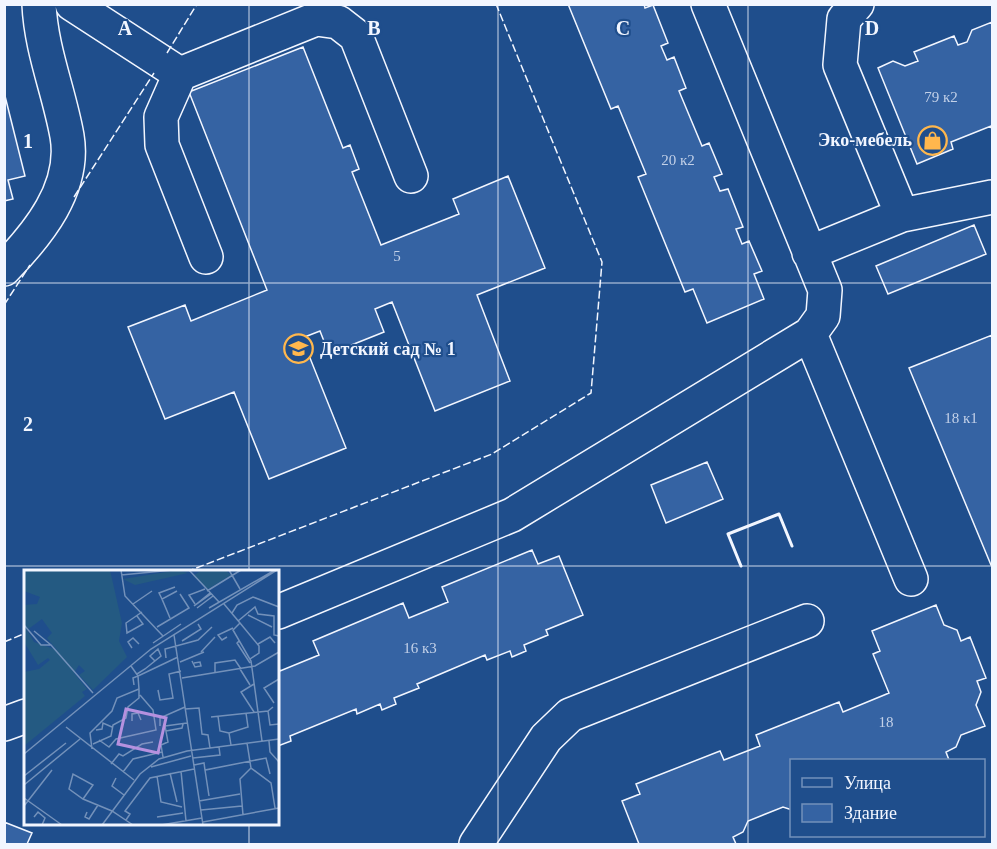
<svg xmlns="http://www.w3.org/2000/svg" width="997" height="849" font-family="Georgia,serif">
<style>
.building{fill:#3563a3;stroke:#f2f6ff;stroke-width:1.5}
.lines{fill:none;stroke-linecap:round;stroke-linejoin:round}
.minor-casing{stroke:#f2f6ff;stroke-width:36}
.minor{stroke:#1f4e8c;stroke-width:33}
.fence{stroke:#f2f6ff;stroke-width:1.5;stroke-dasharray:8 3;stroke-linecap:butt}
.wall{stroke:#f2f6ff;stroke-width:3}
.grid{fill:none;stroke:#f2f6ff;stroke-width:1.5;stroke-opacity:0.55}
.labels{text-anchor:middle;stroke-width:4.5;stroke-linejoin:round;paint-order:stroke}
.number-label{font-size:15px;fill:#c3d1e8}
.poi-label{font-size:18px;font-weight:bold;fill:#f2f6ff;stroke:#1f4e8c;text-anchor:end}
.inset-road{fill:none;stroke:#7391ba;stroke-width:1.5}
.view{fill:#b691df;fill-opacity:0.15;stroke:#b691df;stroke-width:3}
.inset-edge{fill:none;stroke:#f2f6ff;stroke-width:3}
.grid-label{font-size:20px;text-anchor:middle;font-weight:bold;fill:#f2f6ff;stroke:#1f4e8c;stroke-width:4.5;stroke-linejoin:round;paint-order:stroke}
</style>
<rect width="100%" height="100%" fill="#1f4e8c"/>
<!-- building -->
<path class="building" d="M568 4H644L645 8 653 5 668 43 661 46 667 60 674 57 686 88 679 91 702 146 709 143 722 174 714 177 720 191 728 189 743 227 736 229 742 244 749 241 762 271 754 274 764 299 707 323 693 289 685 292 638 177 646 174 618 106 611 109Z
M992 22V130L991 126 951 142 953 149 917 164 878 68 893 61 905 66 918 61 914 52 954 36 958 45 967 42 972 30Z
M303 47 343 148 350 145 359 169 352 172 381 245 459 214 453 199 508 176 545 268 477 295 510 381 435 411 392 302 375 309 384 332 329 354 320 331 302 338 346 448 269 479 234 392 165 419 128 327 185 305 191 321 267 290 189 92Z
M4 92 25 176 8 180 13 199 4 201Z
M974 225 986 254 888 294 876 266Z
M992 335V565H991L909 368Z
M707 462 723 499 666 523 651 485Z
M532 550 538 564 559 556 583 615 546 630 548 635 524 645 526 651 512 657 510 651 487 660 485 655 417 684 419 688 394 698 396 704 382 710 380 704 357 714 356 709 290 736 291 741 278 746V665L280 671 319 655 313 641 403 603 409 618 448 602 442 587Z
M936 605 944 625 957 630 961 641 970 637 986 678 977 681 981 692 976 705 985 726 961 735 956 747 946 752 949 760H792V810L783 807 748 821 743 832 733 837 736 844H639L622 801 640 794 636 784 720 751 724 760 760 746 756 735 839 702 843 712 889 693 873 654 880 651 872 631Z
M4 822 32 833 27 844H4Z"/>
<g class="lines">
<defs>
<path id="minor" d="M72 4 180 74
M857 4 844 19 840 65 902 215
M809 253 902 215 992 197
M206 257 162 145 161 117 180 74 316 19 338 22 356 36 411 176
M4 269C38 234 76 188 67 136 59 91 41 50 39 4
M810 334 911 579
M278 612 512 515 810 334 823 316 825 290 708 4
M4 724 26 716
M476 844 546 738 570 715 807 621"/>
</defs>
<!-- minor casing -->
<use href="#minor" class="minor-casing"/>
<!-- minor -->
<use href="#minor" class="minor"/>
<!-- fence -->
<path class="fence" d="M167 53 197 4
M74 197 154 73
M4 305 30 265
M186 572 492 454 591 393 602 262 496 4
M4 642 26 633"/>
<!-- wall -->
<path class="wall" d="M741 566 728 534 779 514 792 546"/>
</g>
<!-- grid -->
<path class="grid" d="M249 4V572M498 4V844M748 4V844M4 283H992M4 566H992M249 824V844"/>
<!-- icons -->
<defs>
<symbol id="shop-ring" viewBox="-11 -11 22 22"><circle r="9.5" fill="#1f4e8c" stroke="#ffb74d" stroke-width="1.5"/><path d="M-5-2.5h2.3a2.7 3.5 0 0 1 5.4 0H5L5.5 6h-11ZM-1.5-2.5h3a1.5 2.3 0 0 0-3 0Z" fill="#ffb74d"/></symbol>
<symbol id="school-ring" viewBox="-11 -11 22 22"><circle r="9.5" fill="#1f4e8c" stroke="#ffb74d" stroke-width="1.5"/><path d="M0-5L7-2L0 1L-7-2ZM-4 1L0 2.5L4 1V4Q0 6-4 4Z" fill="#ffb74d"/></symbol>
</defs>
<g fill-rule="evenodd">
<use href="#shop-ring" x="916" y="124" width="33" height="33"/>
<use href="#school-ring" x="282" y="332" width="33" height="33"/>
</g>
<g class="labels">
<!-- number labels -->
<g class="number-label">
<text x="941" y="102">79 к2</text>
<text x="678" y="165">20 к2</text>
<text x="397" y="261">5</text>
<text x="961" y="423">18 к1</text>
<text x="420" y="653">16 к3</text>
<text x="886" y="727">18</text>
</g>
<!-- poi labels -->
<g class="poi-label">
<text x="912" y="146">Эко-мебель</text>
<text x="320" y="355" text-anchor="start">Детский сад № 1</text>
</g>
</g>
<!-- overview -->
<g transform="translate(24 570)">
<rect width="255" height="255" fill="#1f4e8c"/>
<path d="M0 0H86L98 53 95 71 103 87 69 120 55 105 61 101 55 95 50 103 63 119 58 122 61 126 0 176V102L15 99 26 90 24 88 14 95 0 72V35L13 34 16 27 0 21ZM18 49 28 63 23 68 33 80 10 72 3 60ZM154 0 164 3 111 15 99 9ZM178 0H201L207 5 184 19 169 6Z" fill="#245a82" fill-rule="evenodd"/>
<path class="inset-road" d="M97 0 101 26 139 66M165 0 195 32M205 0 216 19M97 5 149 0M183 21 217 0M186 23 170 36 187 24M138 29 135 23 151 17M109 34 128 21M171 34 165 25 181 19M200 34 216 53 209 60 227 91 238 171M173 38 189 26M185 38 251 0M208 43 213 35 229 27 255 37M224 45 248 57M113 46 119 54 103 63 102 53 118 42M146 48 138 29 153 21M214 51 231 37 234 44 250 46V65L255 66M216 53 235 76V83L226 89M0 55 17 75H27L69 123M133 57 165 38 156 24M10 61 27 75M150 65 179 255M203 67 198 70 194 65 209 58M158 71 177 59 174 54M215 71 213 73 226 93M129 73 157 54M234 74 246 67 251 73M108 78 104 72 109 68 115 74M177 82 191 67M142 88 141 79 174 70 188 57M168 91 171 97 177 96 176 92 170 93M156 92 180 82M107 96 114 106 109 108 110 115M216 99 226 115M191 103V93L211 90 217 99M113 104 121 99 137 86 134 79 126 86 131 91M158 108 231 96 255 82M134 120 136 130 149 128 145 104 157 101M250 133 240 118 255 109M161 139 175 138 178 164 184 165 186 178M244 141 246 155 255 154M230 142 217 122 230 114M194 146 196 161 205 163M187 147 244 141 249 137M108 151V144L114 143 117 150M136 156V148L161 137M141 156 163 153M42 157 110 210M72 160 78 159 79 153 88 157M142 161 158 158 159 154M75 170 85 177 92 169 132 160 129 140 116 125M245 171 246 182 255 192M223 173 227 198 247 213 251 238M69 174 87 166 89 155 102 148 104 137 115 128V119M207 175 205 163 224 157 222 143M68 179 66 163 88 141 93 128 115 119 114 106 154 87M0 184 127 79 253 0M139 187 137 175 144 172 141 156M169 188 196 185 195 177M87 194 95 184 99 186 118 174 129 172M170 195 180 193 181 200 242 188 246 204M127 197 167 186M181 200 185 226M157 201 162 251M99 202 109 189 138 182M146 203 153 232M0 206 42 173M133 206 137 232 158 237M92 208 88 216 100 225M0 215 56 169M0 228 38 255M59 229 69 215 49 204 45 219 59 229 88 241 109 255M175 231 216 224M0 236 28 200M177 240 218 236M63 242 61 247 65 249 74 235M219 245 216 209 227 198M10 247 14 242 21 248 18 255M133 247 159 243M102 250 106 244 101 241 126 208 170 199M179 252 255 238M78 255 116 204 135 189 163 181 255 169M137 255 178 248"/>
<path class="view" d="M102 139 142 148 134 183 94 174Z"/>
<rect width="255" height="255" class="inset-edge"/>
</g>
<g class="grid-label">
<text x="125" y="35">A</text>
<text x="374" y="35">B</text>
<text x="623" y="35">C</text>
<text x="872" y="35">D</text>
<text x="28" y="148">1</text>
<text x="28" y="431">2</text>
</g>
<!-- border -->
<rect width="997" height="849" fill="none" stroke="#f2f6ff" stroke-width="12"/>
<!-- legend -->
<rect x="790" y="759" width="195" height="78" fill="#1f4e8c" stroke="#7391ba" stroke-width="1.5"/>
<rect x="802" y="778" width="30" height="9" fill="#1f4e8c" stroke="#7391ba" stroke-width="1.5"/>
<text x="844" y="789" font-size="18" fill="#f2f6ff">Улица</text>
<rect x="802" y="804" width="30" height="18" fill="#3563a3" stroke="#7391ba" stroke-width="1.5"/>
<text x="844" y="819" font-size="18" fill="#f2f6ff">Здание</text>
</svg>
